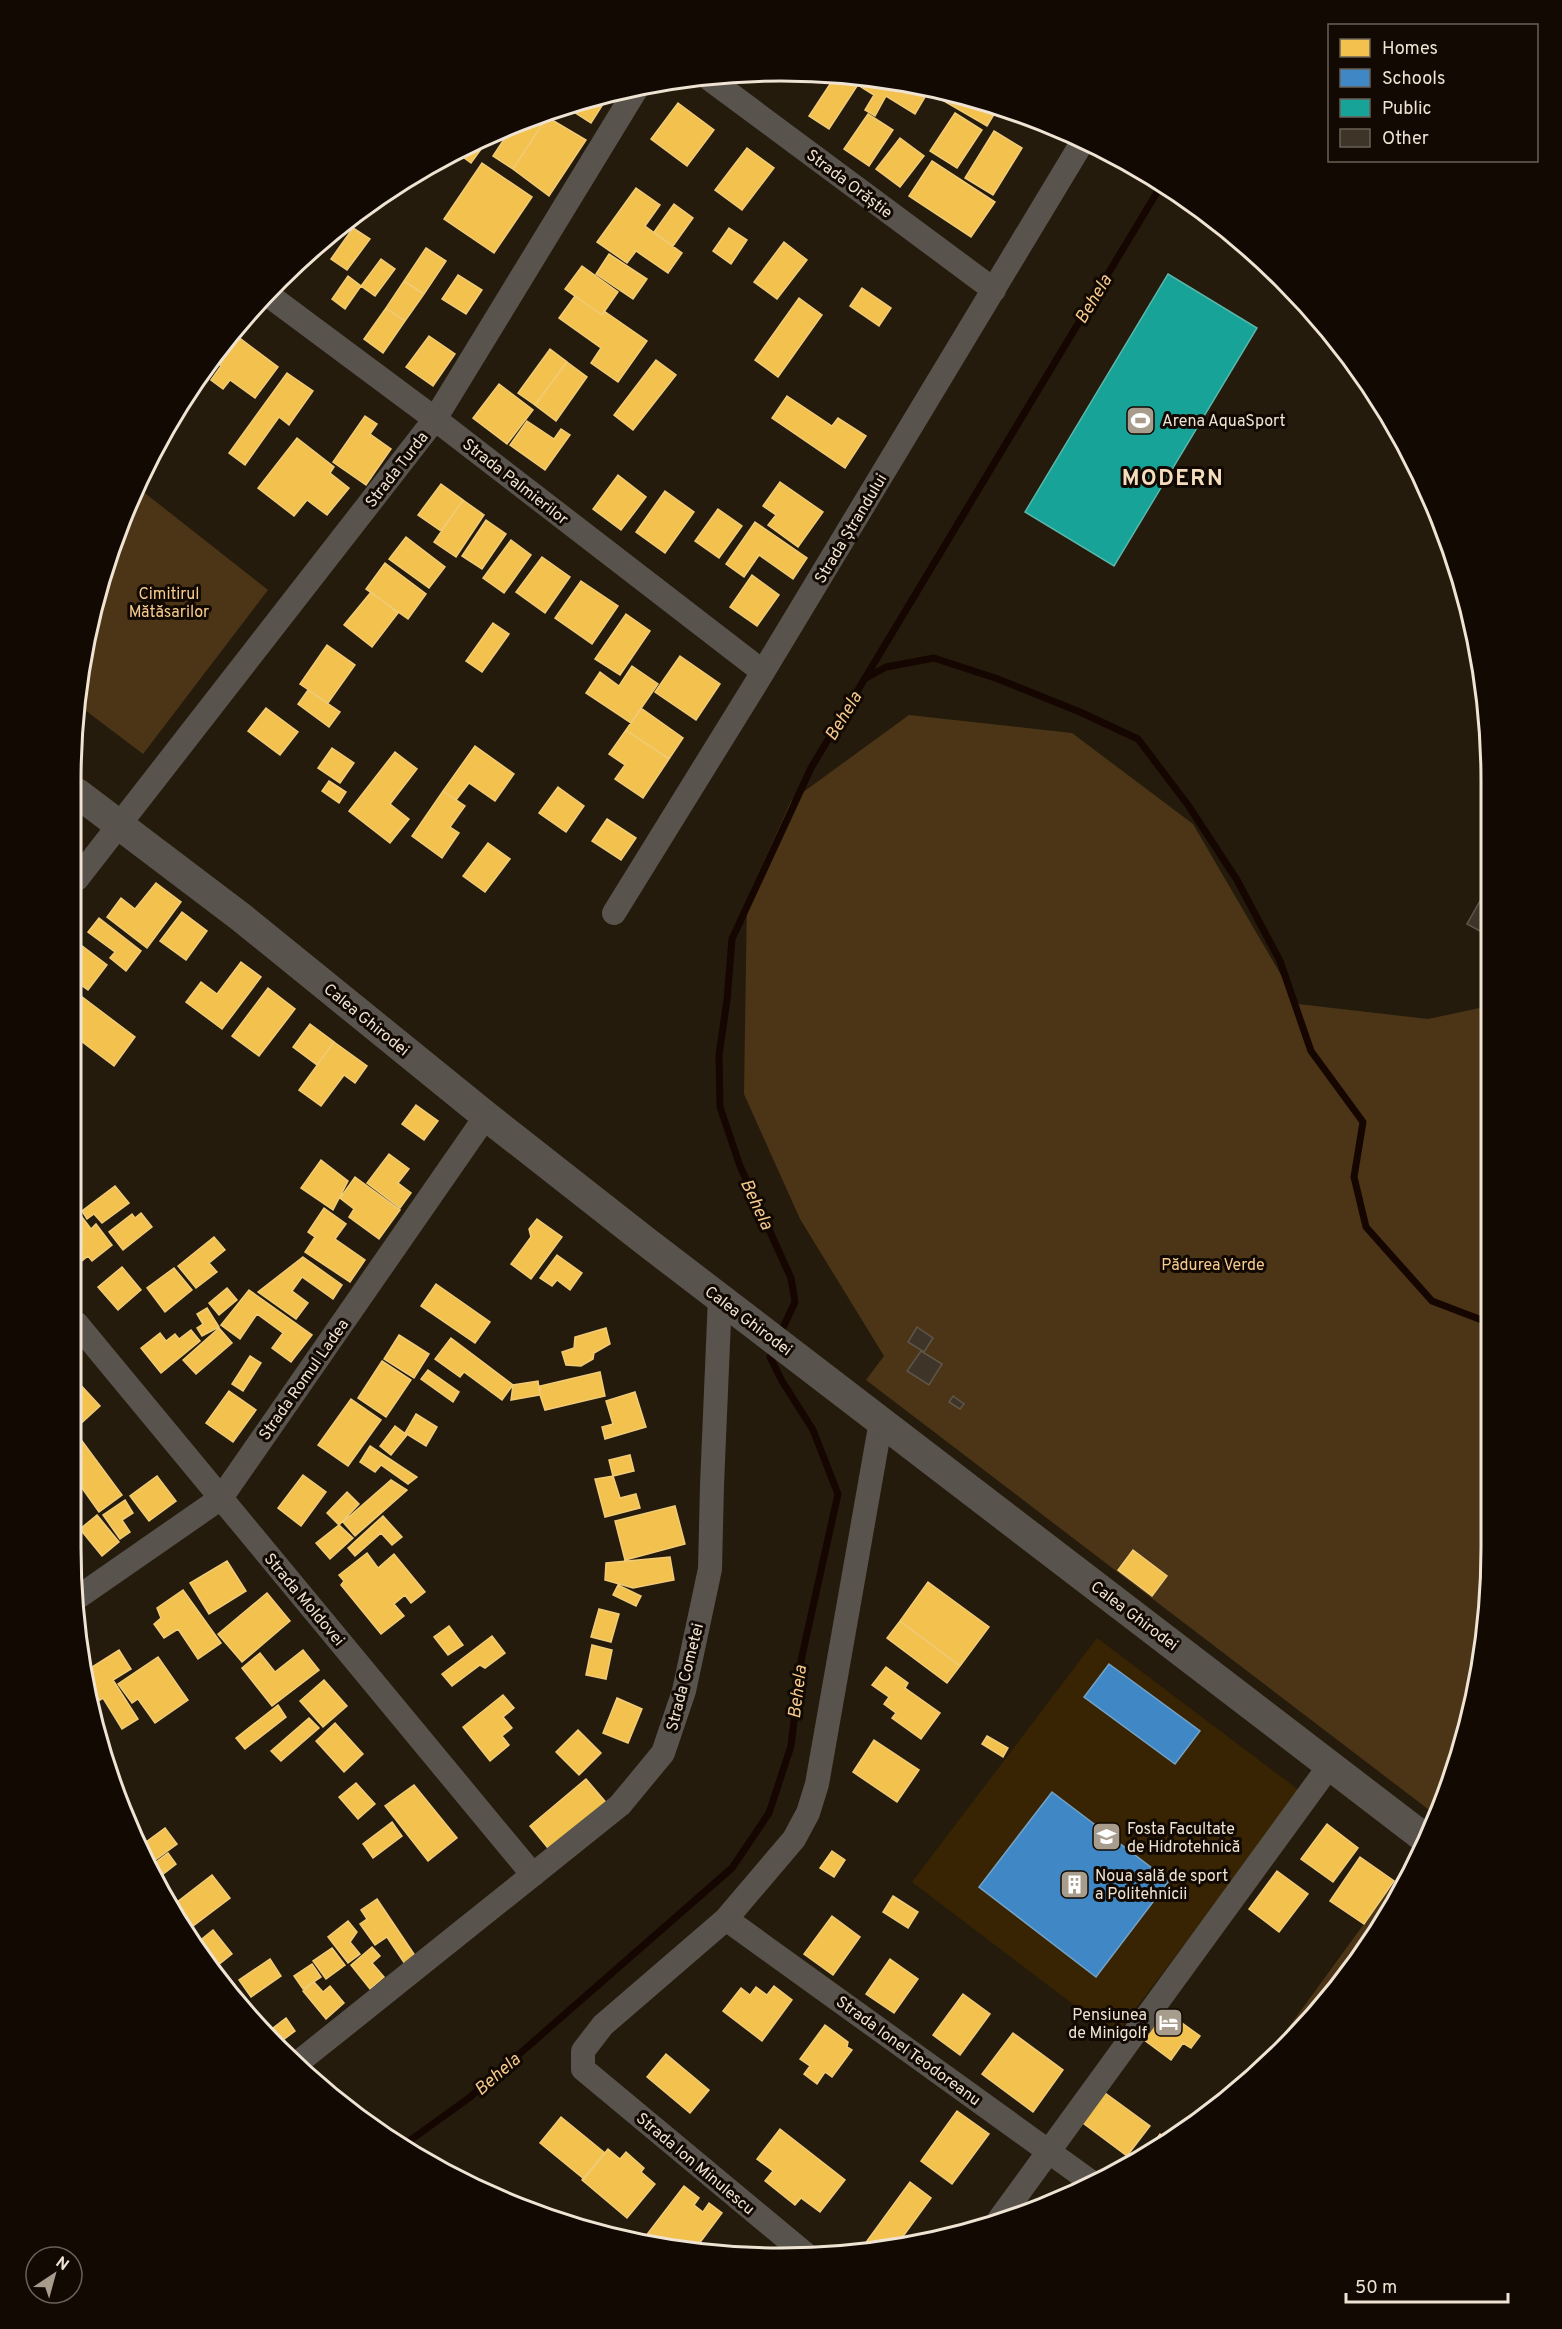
<svg xmlns="http://www.w3.org/2000/svg" width="1562" height="2329" font-family="Overpass,sans-serif">
<style>
.built{fill:#382402}
.green{fill:#4b3516}
.homes{fill:#f2c14e;stroke:#f1cb76;stroke-width:1.5}
.schools{fill:#3f88c5;stroke:#74a3c9;stroke-width:1.5}
.public{fill:#17a398;stroke:#58b6aa;stroke-width:1.5}
.lines{fill:none;stroke-linecap:round;stroke-linejoin:round}
.stream{stroke:#150601;stroke-width:7}
.building{fill:#3e3528;stroke:#5e564a;stroke-width:1.5}
.minor{stroke:#58534d;stroke-width:24}
.tertiary{stroke:#58534d;stroke-width:30}
.labels{text-anchor:middle;stroke-width:6;stroke-linejoin:round;paint-order:stroke}
.street-label{font-size:16px;fill:#efe3d3;stroke:#110902}
.poi-label{font-size:16px;fill:#efe3d3;stroke:#110902;text-anchor:start}
.park-label{font-size:16px;fill:#f8cb8e;stroke:#110902}
.water-label{font-size:18px;font-style:italic;fill:#f6c98c;stroke:#110902}
.district-label{font-size:22px;font-weight:bold;letter-spacing:1.5px;fill:#f6ddbd;stroke:#110902}
.rim{fill:none;stroke:#efe3d3;stroke-width:3}
</style>
<rect width="100%" height="100%" fill="#241b0c"/>
<!-- built -->
<path class="built" d="M1097 1638 1300 1791 1115 2036 912 1882Z"/>
<!-- green -->
<path class="green" d="M136 486 268 590 143 754 77 704V688L108 553Z
M909 715 1072 733 1193 824 1298 1004 1428 1019 1489 1006 1485 1641 1454 1776 1437 1816 866 1380 884 1356 800 1219 744 1094 747 899 791 801Z
M1404 1869 1410 1874 1315 2017 1248 2083Z"/>
<!-- homes -->
<path class="homes" d="M836 75 848 76 859 83 829 129 809 116Z
M866 76 900 83 925 97 915 114 886 96 875 116 865 110 874 95 861 87Z
M940 92 999 106 987 126 937 97Z
M610 93 591 123 566 107 597 95Z
M678 103 714 130 687 166 651 139Z
M955 113 982 130 957 168 930 151Z
M868 114 893 130 869 166 844 149Z
M544 115 547 117 513 169 493 156 512 127Z
M547 117 586 140 549 196 513 169Z
M994 131 1022 148 993 195 965 178Z
M492 134 471 163 455 151 467 144Z
M900 138 924 156 900 187 876 169Z
M747 148 774 168 742 210 715 190Z
M932 161 995 202 971 237 909 196Z
M482 163 532 197 494 253 444 219Z
M636 188 660 205 645 226 682 253 668 273 636 251 627 263 597 242Z
M674 204 693 218 673 246 654 232Z
M353 228 370 239 347 270 331 259Z
M729 228 747 240 731 264 713 251Z
M784 242 807 260 777 299 754 282Z
M426 248 446 261 424 294 404 281Z
M609 254 647 279 633 299 596 274Z
M381 259 395 269 375 296 361 286Z
M582 266 618 292 602 315 565 289Z
M458 275 482 290 466 314 442 299Z
M348 276 361 286 345 309 332 299Z
M404 281 424 294 405 321 386 308Z
M862 288 891 308 879 326 850 306Z
M575 296 602 315 604 311 647 341 618 382 591 363 601 348 559 318Z
M799 298 822 315 778 377 755 360Z
M386 308 405 321 383 353 364 339Z
M233 333 278 367 255 398 230 380 223 389 211 380 221 366 215 361Z
M429 336 455 354 433 386 406 367Z
M550 349 567 362 535 405 518 393Z
M656 360 676 375 633 430 614 415Z
M567 362 587 377 556 421 535 405Z
M287 373 313 391 289 425 279 417 245 465 229 453Z
M499 384 533 410 507 444 473 418Z
M787 396 832 426 838 418 866 436 845 468 772 418Z
M365 416 377 424 370 434 391 449 366 485 333 462Z
M527 421 554 439 561 429 570 435 545 470 510 445Z
M297 438 334 467 330 473 349 488 327 515 307 500 294 516 258 488Z
M618 475 646 497 621 530 593 509Z
M780 482 823 512 798 547 768 525 776 515 763 506Z
M441 484 463 500 441 531 418 515Z
M665 491 694 512 665 553 636 532Z
M463 500 484 515 456 557 434 542Z
M718 509 742 526 719 558 695 541Z
M486 520 506 534 482 569 462 556Z
M755 522 807 558 793 579 759 555 744 577 726 564Z
M406 537 445 567 429 588 389 559Z
M511 540 531 555 504 593 483 578Z
M542 557 570 577 545 613 516 592Z
M385 563 426 594 408 619 366 589Z
M752 575 779 595 757 626 730 607Z
M581 581 618 606 592 644 555 618Z
M371 592 398 613 372 647 344 625Z
M626 614 650 631 620 675 595 659Z
M493 623 509 634 482 672 466 661Z
M327 645 355 665 328 703 300 684Z
M680 656 720 684 696 720 655 692Z
M632 666 658 684 631 723 586 693 600 672 619 686Z
M308 690 340 712 329 727 298 704Z
M266 708 298 732 280 755 248 731Z
M641 708 683 738 669 759 626 730Z
M626 730 669 759 643 798 615 779 625 765 609 754Z
M475 746 514 774 495 801 469 783 456 800 443 791Z
M332 748 354 763 340 783 318 768Z
M395 752 417 769 390 804 409 819 390 843 349 811Z
M329 781 346 792 339 803 322 791Z
M558 787 584 806 566 832 539 813Z
M443 791 465 806 450 827 459 833 442 858 412 836Z
M607 819 636 838 621 860 592 841Z
M488 843 510 859 485 892 463 876Z
M156 883 181 902 147 948 107 917 121 898 135 909Z
M182 912 207 931 186 960 160 941Z
M99 918 141 951 126 971 110 958 115 952 88 932Z
M77 942 107 965 88 990 77 982Z
M241 962 261 977 222 1029 186 1002 201 982 217 994Z
M268 988 295 1009 259 1056 232 1036Z
M77 993 135 1037 114 1066 77 1038Z
M310 1024 334 1042 317 1065 293 1047Z
M334 1042 367 1066 355 1083 344 1075 321 1106 299 1090Z
M416 1105 438 1121 424 1140 402 1124Z
M389 1154 409 1169 398 1183 411 1193 400 1208 367 1183Z
M321 1160 348 1181 333 1210 301 1188Z
M355 1177 400 1210 379 1239 349 1217 354 1209 340 1198Z
M115 1186 129 1203 102 1223 94 1214 87 1219 82 1211Z
M324 1208 346 1224 335 1239 365 1260 350 1282 305 1252 315 1237 308 1232Z
M79 1213 91 1229 96 1224 112 1245 92 1261 88 1256 77 1265V1215Z
M141 1213 152 1227 123 1250 109 1232 132 1214 135 1218Z
M537 1219 562 1237 531 1279 511 1264 531 1237 529 1229Z
M214 1237 225 1250 209 1263 217 1272 196 1288 178 1266Z
M557 1255 582 1273 570 1290 557 1280 552 1286 540 1278Z
M303 1257 342 1285 333 1299 302 1277 292 1291 308 1303 296 1319 258 1292Z
M122 1267 141 1290 118 1310 98 1287Z
M174 1268 192 1290 165 1312 147 1288Z
M436 1284 490 1322 475 1343 421 1306Z
M227 1288 237 1300 219 1315 209 1303Z
M249 1290 312 1335 291 1362 272 1348 283 1333 257 1314 240 1339 221 1325Z
M207 1308 219 1327 202 1336 197 1328 203 1324 197 1314Z
M219 1328 232 1343 196 1374 183 1360Z
M606 1328 610 1344 594 1353 593 1359 581 1366 566 1365 562 1352 574 1348 575 1337Z
M191 1330 200 1341 161 1373 141 1348 160 1333 166 1341 175 1334 179 1339Z
M399 1335 429 1354 414 1378 384 1359Z
M451 1338 513 1385 502 1400 464 1372 460 1377 435 1359Z
M250 1356 261 1363 243 1391 232 1384Z
M382 1361 411 1380 386 1417 358 1398Z
M428 1370 459 1392 453 1402 421 1379Z
M600 1372 605 1396 545 1410 540 1395V1386Z
M77 1381 100 1406 77 1427Z
M538 1381 540 1395 511 1400 513 1385Z
M229 1391 256 1410 233 1442 206 1423Z
M635 1392 646 1427 605 1439 602 1427 613 1424 606 1401Z
M351 1399 381 1420 348 1466 318 1445Z
M416 1414 437 1427 426 1446 405 1433Z
M395 1426 407 1435 391 1455 380 1446Z
M82 1441 122 1495 99 1512 77 1481V1444Z
M370 1446 417 1477 408 1484 381 1465 375 1472 360 1462Z
M630 1455 634 1471 613 1476 609 1460Z
M303 1475 326 1492 301 1526 278 1508Z
M157 1476 176 1501 149 1521 130 1496Z
M613 1476 620 1498 636 1494 640 1508 605 1517 595 1479Z
M391 1480 407 1490 355 1536 343 1522Z
M347 1492 359 1504 339 1525 327 1513Z
M125 1500 133 1513 122 1520 130 1532 120 1539 103 1515Z
M675 1506 685 1544 625 1560 615 1521Z
M97 1515 119 1542 102 1556 80 1529Z
M383 1516 402 1537 392 1545 381 1533 355 1556 348 1548Z
M339 1525 353 1538 330 1559 316 1543Z
M1133 1550 1167 1576 1152 1596 1118 1570Z
M367 1553 378 1568 394 1554 425 1592 411 1603 405 1595 394 1604 404 1616 381 1634 341 1585 344 1581 339 1575Z
M670 1557 674 1580 633 1588 605 1580 606 1563Z
M227 1561 246 1591 209 1614 190 1583Z
M928 1582 989 1627 960 1666 900 1621Z
M618 1585 641 1596 636 1606 613 1595Z
M183 1590 221 1643 198 1659 178 1629 164 1638 154 1624 161 1618 157 1608Z
M267 1593 290 1621 242 1662 218 1634Z
M599 1609 619 1614 611 1642 591 1637Z
M900 1621 960 1666 947 1683 887 1638Z
M449 1626 463 1645 448 1655 434 1637Z
M492 1636 505 1653 485 1668 480 1665 452 1686 442 1674Z
M592 1645 612 1650 606 1679 586 1675Z
M119 1650 131 1669 113 1680 138 1719 122 1729 103 1698 92 1705 84 1672Z
M303 1650 319 1670 272 1706 242 1668 260 1653 275 1672Z
M158 1657 188 1700 155 1723 138 1699 132 1703 118 1684Z
M886 1667 908 1683 905 1688 940 1713 921 1739 892 1718 896 1713 884 1704 889 1697 872 1685Z
M324 1680 347 1706 323 1727 300 1701Z
M503 1695 514 1708 503 1717 512 1728 502 1736 509 1745 490 1761 463 1727Z
M617 1698 642 1709 628 1743 603 1733Z
M278 1705 286 1717 245 1749 236 1738Z
M309 1718 319 1728 281 1761 271 1751Z
M335 1723 363 1754 344 1772 316 1741Z
M578 1730 601 1753 579 1775 556 1752Z
M987 1736 1008 1748 1003 1757 982 1744Z
M874 1740 919 1770 897 1802 853 1772Z
M586 1779 609 1806 552 1853 530 1826Z
M356 1783 375 1804 358 1819 339 1797Z
M414 1785 457 1838 428 1861 385 1806Z
M392 1822 402 1836 373 1858 363 1844Z
M1327 1824 1358 1848 1333 1882 1301 1859Z
M165 1828 177 1844 151 1863 142 1845Z
M832 1851 845 1860 834 1877 820 1868Z
M168 1853 176 1864 158 1878 152 1865Z
M1360 1857 1394 1881 1364 1924 1330 1901Z
M1277 1871 1308 1894 1279 1932 1249 1909Z
M212 1875 230 1898 185 1932 172 1906Z
M893 1896 918 1912 908 1928 883 1912Z
M377 1899 416 1957 405 1964 387 1937 375 1945 360 1924 367 1919 361 1910Z
M832 1916 860 1937 833 1975 804 1954Z
M348 1921 357 1932 350 1942 360 1954 348 1963 328 1937Z
M213 1930 232 1954 217 1966 221 1977 220 1978 193 1946Z
M372 1947 380 1956 372 1963 384 1977 370 1989 351 1965Z
M332 1948 345 1965 326 1979 313 1961Z
M270 1959 281 1976 251 1997 239 1980Z
M890 1959 918 1979 894 2013 866 1994Z
M312 1964 321 1977 303 1989 294 1976Z
M314 1982 323 1992 330 1986 344 2003 326 2019 303 1991Z
M234 1984 247 2001 241 2005 228 1988Z
M774 1986 792 2000 762 2041 723 2011 741 1988 750 1995 756 1987 767 1995Z
M963 1994 990 2014 960 2055 933 2035Z
M1164 2010 1200 2036 1191 2048 1183 2043 1171 2060 1143 2039Z
M286 2018 295 2031 275 2046 265 2034Z
M825 2025 848 2042 847 2047 852 2050 832 2077 825 2072 817 2084 804 2074 810 2066 800 2059Z
M1013 2033 1063 2070 1033 2112 982 2074Z
M666 2054 709 2090 690 2113 647 2077Z
M1101 2090 1150 2126 1127 2156 1079 2120Z
M957 2111 989 2134 952 2184 921 2161Z
M561 2117 605 2153 584 2179 540 2143Z
M780 2129 845 2180 820 2212 801 2198 795 2205 765 2181 773 2171 757 2159Z
M1160 2134 1168 2141 1140 2161Z
M608 2149 620 2159 626 2152 644 2168 641 2172 655 2184 627 2218 582 2180Z
M910 2182 931 2198 896 2246 859 2252Z
M684 2186 699 2198 694 2205 703 2212 709 2203 722 2213 693 2252 659 2247 645 2237Z
M734 2247 747 2257 727 2256Z"/>
<!-- schools -->
<path class="schools" d="M1109 1664 1200 1731 1175 1764 1084 1697Z
M1052 1792 1169 1881 1096 1977 979 1887Z"/>
<!-- public -->
<path class="public" d="M1168 274 1257 328 1114 566 1025 512Z"/>
<g class="lines">
<!-- stream -->
<path class="stream" d="M868 677 886 667 934 658 998 679 1080 712 1138 739 1188 805 1237 880 1280 961 1311 1051 1363 1122 1354 1177 1366 1227 1432 1301 1487 1322
M780 1334 795 1302 791 1278 740 1166 720 1107 719 1055 727 1000 732 939 811 768 1162 184
M405 2144 469 2098 732 1868 769 1813 791 1746 802 1656 838 1494 813 1430 782 1381 770 1357 774 1347"/>
</g>
<!-- building -->
<path class="building" d="M1489 885V936L1467 924Z
M917 1327 933 1338 924 1352 908 1342Z
M921 1351 942 1364 929 1385 907 1371Z
M953 1396 964 1404 960 1409 949 1402Z"/>
<g class="lines">
<!-- minor -->
<path class="minor" d="M707 77 994 290
M267 294 435 419 763 672
M77 879 435 419 637 88
M614 913 763 672 1083 141
M77 1324 533 1875
M77 1598 221 1498 486 1116
M726 1919 1091 2182
M295 2065 620 1805 663 1753 684 1691 710 1569 712 1485 720 1297
M998 2221 1330 1765
M809 2257 583 2069V2051L603 2025 726 1919 794 1839 808 1813 817 1784 881 1421"/>
<!-- tertiary -->
<path class="tertiary" d="M77 793 242 918 486 1116 644 1240 1427 1840"/>
</g>
<!-- icons -->
<defs>
<symbol id="stadium-square" viewBox="-11 -11 22 22"><rect x="-9" y="-9" width="18" height="18" rx="4" fill="#a89d8d" stroke="#110902"/><path d="M0-5a6.5 5 0 1 0 0 10a6.5 5 0 1 0 0-10ZM-3.5-1.8h7v3.6h-7Z" fill="#fff"/></symbol>
<symbol id="university-square" viewBox="-11 -11 22 22"><rect x="-9" y="-9" width="18" height="18" rx="4" fill="#a89d8d" stroke="#110902"/><path d="M0-5L7-2L0 1L-7-2ZM-4 1L0 2.5L4 1V4Q0 6-4 4Z" fill="#fff"/></symbol>
<symbol id="building-square" viewBox="-11 -11 22 22"><rect x="-9" y="-9" width="18" height="18" rx="4" fill="#a89d8d" stroke="#110902"/><path d="M-4-6H4V6H1V3H-1V6H-4ZM-2.5-4.3h1.7v1.8h-1.7ZM.8-4.3h1.7v1.8H.8ZM-2.5-1h1.7V.8h-1.7ZM.8-1h1.7V.8H.8Z" fill="#fff"/></symbol>
<symbol id="hotel-square" viewBox="-11 -11 22 22"><rect x="-9" y="-9" width="18" height="18" rx="4" fill="#a89d8d" stroke="#110902"/><path d="M-6-4.5h1.5V1H6V5H4.5V3h-9V5H-6ZM-4 0a1.8 1.8 0 1 1 3.6 0ZM.5 0V-2.5h3Q6-2.5 6 0Z" fill="#fff"/></symbol>
</defs>
<g fill-rule="evenodd">
<use href="#stadium-square" x="1124" y="404" width="33" height="33"/>
<use href="#university-square" x="1090" y="1820" width="33" height="33"/>
<use href="#building-square" x="1058" y="1868" width="33" height="33"/>
<use href="#hotel-square" x="1152" y="2006" width="33" height="33"/>
</g>
<g class="labels">
<!-- street labels -->
<g class="street-label">
<text transform="translate(850 183) rotate(37)" y="6">Strada Orăștie</text>
<text transform="translate(396 469) rotate(-52)" y="6">Strada Turda</text>
<text transform="translate(516 481) rotate(38)" y="6">Strada Palmierilor</text>
<text transform="translate(850 528) rotate(-59)" y="6">Strada Ștrandului</text>
<text transform="translate(367 1019) rotate(39)" y="6">Calea Ghirodei</text>
<text transform="translate(749 1320) rotate(37)" y="6">Calea Ghirodei</text>
<text transform="translate(303 1379) rotate(-55)" y="6">Strada Romul Ladea</text>
<text transform="translate(305 1599) rotate(50)" y="6">Strada Moldovei</text>
<text transform="translate(1135 1615) rotate(37)" y="6">Calea Ghirodei</text>
<text transform="translate(684 1677) rotate(-76)" y="6">Strada Cometei</text>
<text transform="translate(909 2050) rotate(36)" y="6">Strada Ionel Teodoreanu</text>
<text transform="translate(696 2163) rotate(40)" y="6">Strada Ion Minulescu</text>
</g>
<!-- poi labels -->
<g class="poi-label">
<text x="1162" y="426">Arena AquaSport</text>
<text x="1127" y="1834">Fosta Facultate<tspan x="1127" dy="18">de Hidrotehnică</tspan></text>
<text x="1095" y="1881">Noua sală de sport<tspan x="1095" dy="18">a Politehnicii</tspan></text>
<text x="1147" y="2020" text-anchor="end">Pensiunea<tspan x="1147" dy="18">de Minigolf</tspan></text>
</g>
<!-- park labels -->
<g class="park-label">
<text x="169" y="599">Cimitirul<tspan x="169" dy="18">Mătăsarilor</tspan></text>
<text x="1213" y="1270">Pădurea Verde</text>
</g>
<!-- water labels -->
<g class="water-label">
<text transform="translate(1093 299) rotate(-59)" y="6">Behela</text>
<text transform="translate(843 716) rotate(-59)" y="6">Behela</text>
<text transform="translate(757 1204) rotate(65)" y="6">Behela</text>
<text transform="translate(797 1692) rotate(-83)" y="6">Behela</text>
<text transform="translate(497 2074) rotate(-41)" y="6">Behela</text>
</g>
<!-- district labels -->
<g class="district-label">
<text x="1173" y="485">MODERN</text>
</g>
</g>
<!-- crop -->
<path d="M0 0H1562V2329H0ZM781 81H781A700 700 0 0 1 1481 781V1548A700 700 0 0 1 781 2248H781A700 700 0 0 1 81 1548V781A700 700 0 0 1 781 81Z" fill="#110902" fill-rule="evenodd"/>
<path class="rim" d="M781 81H781A700 700 0 0 1 1481 781V1548A700 700 0 0 1 781 2248H781A700 700 0 0 1 81 1548V781A700 700 0 0 1 781 81Z"/>
<!-- legend -->
<rect x="1328" y="24" width="210" height="138" fill="#110902" stroke="#6a6056" stroke-width="1.5"/>
<rect x="1340" y="39" width="30" height="18" fill="#f2c14e" stroke="#6a6056" stroke-width="1.5"/>
<text x="1382" y="54" font-size="18" fill="#efe3d3">Homes</text>
<rect x="1340" y="69" width="30" height="18" fill="#3f88c5" stroke="#6a6056" stroke-width="1.5"/>
<text x="1382" y="84" font-size="18" fill="#efe3d3">Schools</text>
<rect x="1340" y="99" width="30" height="18" fill="#17a398" stroke="#6a6056" stroke-width="1.5"/>
<text x="1382" y="114" font-size="18" fill="#efe3d3">Public</text>
<rect x="1340" y="129" width="30" height="18" fill="#3e3528" stroke="#6a6056" stroke-width="1.5"/>
<text x="1382" y="144" font-size="18" fill="#efe3d3">Other</text>
<!-- north arrow -->
<g transform="translate(54 2275) rotate(36)"><circle r="28" fill="#110902" stroke="#6a6056" stroke-width="1.5"/>
<path d="M0-4.5L10 22L0 15L-10 22Z" fill="#a89d8d"/>
<text y="-9" font-size="16" font-weight="bold" text-anchor="middle" fill="#efe3d3">N</text>
</g>
<!-- scale -->
<path d="M1346 2293v9h162v-9" fill="none" stroke="#efe3d3" stroke-width="3"/>
<text x="1355" y="2293" font-size="18" fill="#efe3d3" stroke="#110902" stroke-width="4.5" paint-order="stroke">50 m</text>
</svg>
